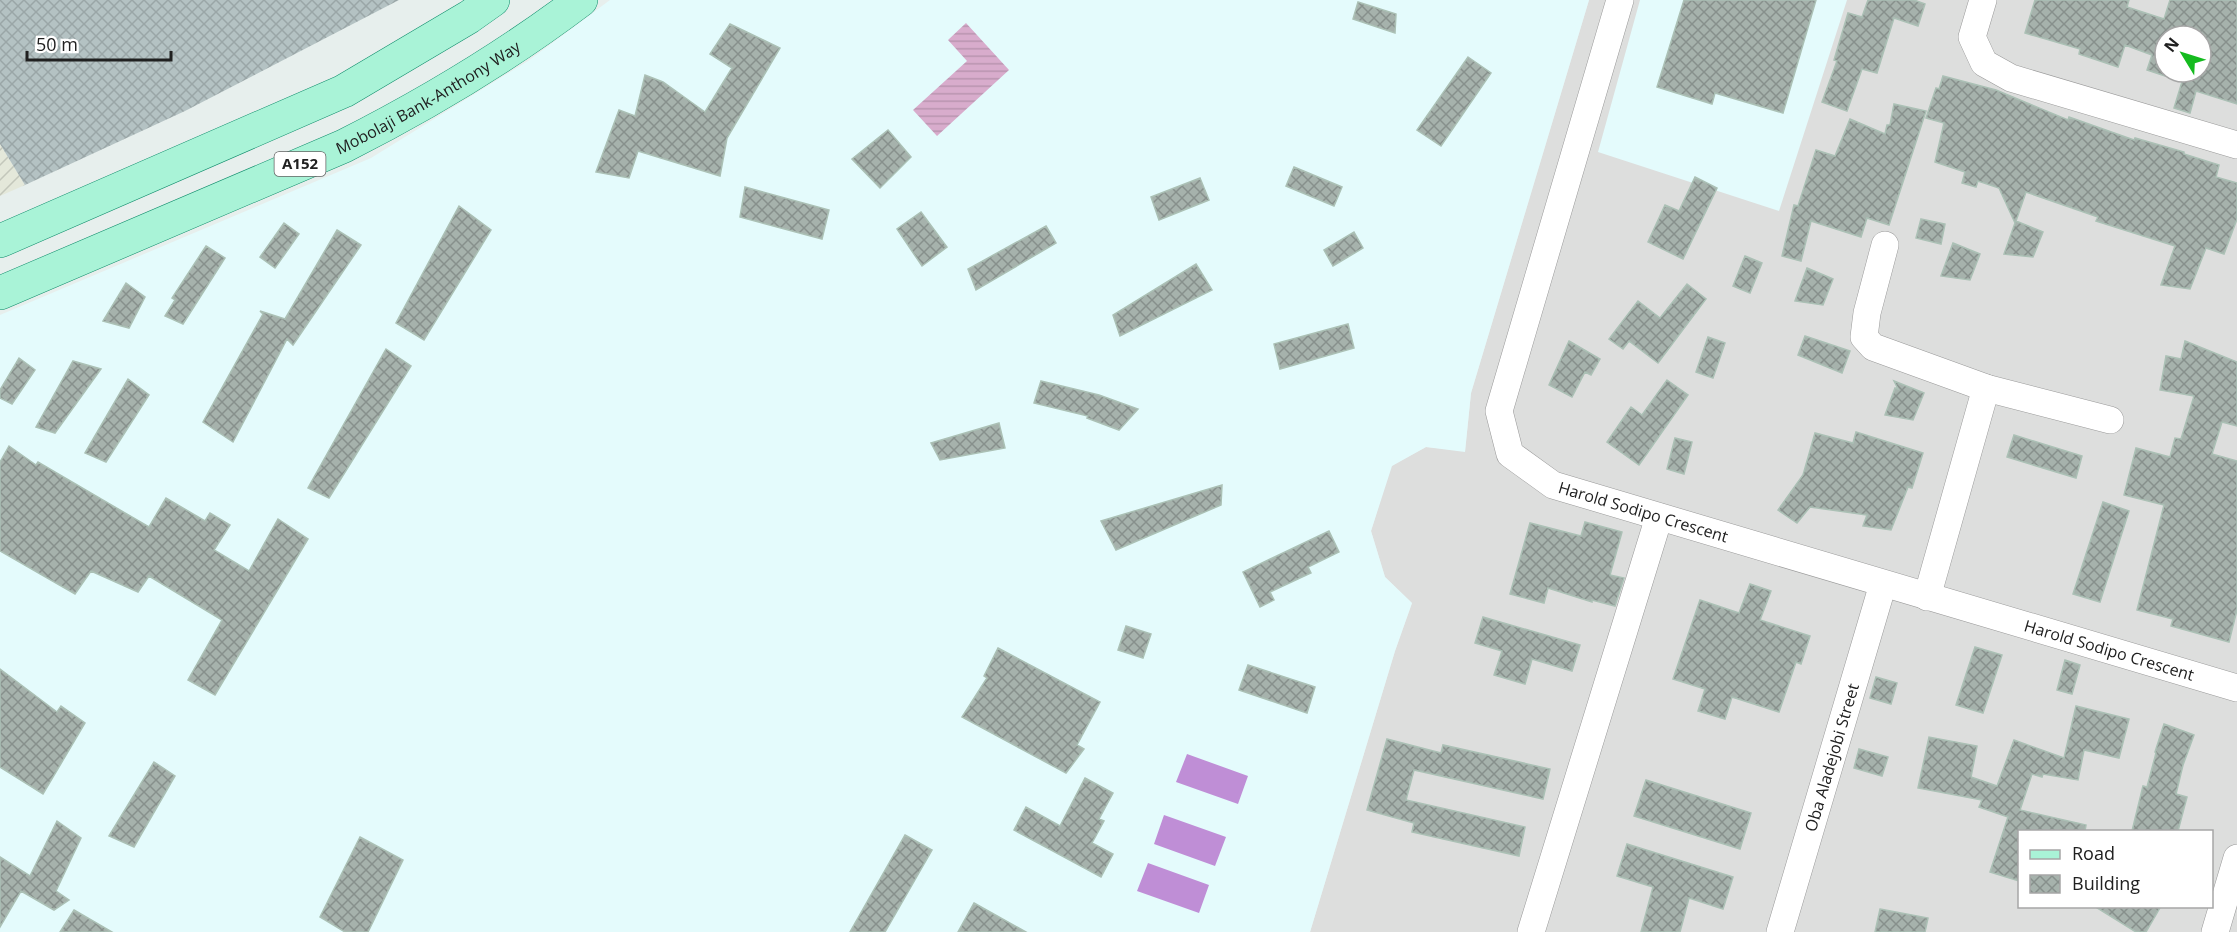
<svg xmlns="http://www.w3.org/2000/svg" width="2237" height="932" font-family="'Open Sans',sans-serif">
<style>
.residential{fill:#dddedd;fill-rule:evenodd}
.industrial{fill:url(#industrial-furrows)}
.education{fill:#e4fbfc}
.construction{fill:url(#construction-cross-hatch)}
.pitch{fill:#bf8ed6}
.water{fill:url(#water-rules)}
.building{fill:url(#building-cross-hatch);stroke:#abc0b5;stroke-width:1.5}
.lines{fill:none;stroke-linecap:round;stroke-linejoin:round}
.minor-casing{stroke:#9a9a9a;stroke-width:28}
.major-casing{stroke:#0f8c6b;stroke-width:34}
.minor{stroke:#fff;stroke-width:27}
.major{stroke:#a9f3d7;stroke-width:33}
.labels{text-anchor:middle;stroke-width:5;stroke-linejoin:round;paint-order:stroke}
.shield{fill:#fff;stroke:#636363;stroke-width:1.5}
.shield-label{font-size:15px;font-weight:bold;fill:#202020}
.street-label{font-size:16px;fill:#202020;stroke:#fff}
</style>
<defs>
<pattern id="industrial-furrows" width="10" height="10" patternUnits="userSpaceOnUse" patternTransform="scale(1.5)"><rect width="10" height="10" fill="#e4e8da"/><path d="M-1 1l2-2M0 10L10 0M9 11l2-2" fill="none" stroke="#c3c7bb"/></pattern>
<pattern id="construction-cross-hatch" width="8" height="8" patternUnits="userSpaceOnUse" patternTransform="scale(1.5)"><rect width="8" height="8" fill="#b4c2c3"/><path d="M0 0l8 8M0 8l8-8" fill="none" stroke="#9aa6a7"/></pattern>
<pattern id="water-rules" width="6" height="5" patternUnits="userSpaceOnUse" patternTransform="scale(1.5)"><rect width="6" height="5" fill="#d8accc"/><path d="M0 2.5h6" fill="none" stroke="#b994af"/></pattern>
<pattern id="building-cross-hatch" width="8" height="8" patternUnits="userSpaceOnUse" patternTransform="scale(1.5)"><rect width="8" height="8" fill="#a6b2ac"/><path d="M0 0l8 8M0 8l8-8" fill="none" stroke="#87908c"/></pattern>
</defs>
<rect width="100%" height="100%" fill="#e7efed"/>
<!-- residential -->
<path class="residential" d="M1589 0H2237V932H1310L1395 651 1412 603 1385 577 1371 531 1391 466 1426 447 1465 451 1471 393ZM2165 36H2201V72H2165ZM2020 832H2212V906H2020Z"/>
<!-- industrial -->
<path class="industrial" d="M0 144 25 185 0 196Z"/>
<!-- education -->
<path class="education" d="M610 0H1589L1471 393 1465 452 1426 447 1392 466 1371 531 1385 577 1412 603 1395 651 1310 932H0V315L371 158 528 61Z
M1640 0H1847L1779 211 1598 152Z"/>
<!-- construction -->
<path class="construction" d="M0 0H399L185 111 25 185 0 144Z"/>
<!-- pitch -->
<path class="pitch" d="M1187 754 1248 776 1238 804 1176 782Z
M1164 815 1226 837 1215 866 1154 844Z
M1148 863 1209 885 1199 913 1137 891Z"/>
<!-- water -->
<path class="water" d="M966 23 1009 70 937 136 913 110 967 61 948 40Z"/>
<!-- building -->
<path class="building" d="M1684 0H1816L1783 113 1715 93 1712 104 1657 87Z
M1868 0H1914L1925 4 1918 26 1894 18 1877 73 1862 69 1847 111 1822 102 1837 61 1834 60 1848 13 1862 17Z
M2035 0H2129L2127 7 2164 19 2170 0H2237V104L2196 91 2190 113 2174 108 2185 72H2201V36H2165V76L2147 70 2152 55 2125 45 2118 67 2079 54 2080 49 2025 33Z
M1358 2 1396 14 1395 33 1353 19Z
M730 24 780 48 727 138 720 176 638 151 629 178 596 172 619 110 635 116 645 75 663 82 705 112 732 68 710 54Z
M1468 57 1491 73 1441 146 1417 130Z
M1943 76 1996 90 2068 120 2069 117 2134 140 2135 138 2184 152V154L2219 165 2216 177 2237 183V219L2224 254 2206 248 2190 289 2161 285 2175 246 2096 221 2098 217 2026 192 2016 221 2043 232 2033 257 2004 254 2015 223 1999 188 1978 181 1976 187 1962 183 1965 172 1935 162 1944 123 1926 118 1936 88 1939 89Z
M1894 104 1926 111 1889 225 1867 218 1861 237 1811 221 1801 261 1782 256 1794 205 1798 206 1816 150 1835 156 1850 119 1885 134 1887 125H1890Z
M888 130 911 157 880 188 852 159Z
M1294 167 1342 187 1334 206 1286 186Z
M1695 177 1717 188 1683 259 1648 242 1665 205 1679 211Z
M1200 178 1209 200 1159 220 1151 197Z
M745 187 829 210 822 239 740 217Z
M459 206 491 230 424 340 396 323Z
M921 212 947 247 922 266 897 229Z
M1921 219 1945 224 1941 244 1916 238Z
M284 223 299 234 275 268 260 257Z
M1046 226 1056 243 976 290 968 269Z
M337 230 361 245 293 345 287 339 233 442 203 422 263 314 260 311 285 319Z
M1354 232 1363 248 1333 266 1324 250Z
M1953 243 1980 254 1970 280 1941 276Z
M206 246 225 258 183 324 165 316 175 300 172 298Z
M1745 256 1762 263 1750 293 1733 286Z
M1196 264 1212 290 1120 336 1113 315Z
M1807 268 1833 279 1823 305 1795 301Z
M126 283 145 297 129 328 103 321Z
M1687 284 1706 299 1658 363 1629 341 1623 349 1609 339 1638 301 1660 318Z
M1348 324 1354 348 1280 369 1274 344Z
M1805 336 1850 351 1842 373 1798 355Z
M1708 337 1725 343 1713 378 1696 372Z
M1569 341 1600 359 1591 375 1585 372 1572 397 1549 385Z
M2185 341 2237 362V426L2222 422 2212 454 2237 461V610L2229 642 2171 626 2173 619 2137 610 2164 505 2124 495 2136 448 2170 457 2175 438 2181 439 2194 396 2160 390 2166 356 2181 359Z
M386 349 411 366 329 498 308 488Z
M19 358 35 370 12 404 0 398V390Z
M73 361 101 369 55 433 36 427Z
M128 379 149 395 106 462 85 453Z
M1667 380 1688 395 1639 465 1607 442 1631 407 1642 415Z
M1041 381 1099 395 1138 409 1119 430 1087 418 1088 416 1034 403Z
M1894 381 1924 393 1913 420 1885 415 1895 388 1898 389Z
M999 423 1005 448 940 460 931 443Z
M1856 432 1923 453 1912 488 1908 487 1891 530 1863 526 1867 515 1810 507 1797 523 1778 510 1803 475 1815 433 1853 443Z
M2014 435 2082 456 2076 478 2007 457Z
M1675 438 1692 442 1684 474 1667 469Z
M9 446 36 465 38 462 149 527 166 498 205 521 210 513 230 525 214 550 249 571 278 519 308 539 215 695 188 680 222 620 149 576 138 592 91 571 75 594 0 551V462Z
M1222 485 1221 505 1116 550 1101 521Z
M2103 502 2129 511 2100 602 2073 594Z
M1585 522 1622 532 1610 575 1624 578 1615 606 1592 600V602L1548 588 1544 603 1510 594 1530 523 1581 536Z
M1329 531 1339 552 1308 567 1311 573 1270 592 1274 600 1260 607 1243 572Z
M1750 584 1771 591 1760 620 1810 636 1801 664 1796 662 1779 712 1732 697 1725 719 1698 711 1705 689 1673 679 1700 600 1739 613Z
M1483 617 1580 645 1572 671 1532 659 1525 684 1494 675 1502 651 1475 643Z
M1126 626 1151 634 1143 658 1118 650Z
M1975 647 2002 655 1983 713 1956 705Z
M998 648 1100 702 1077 745 1084 749 1066 773 962 717 987 678 984 676Z
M2065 660 2080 665 2072 694 2057 690Z
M1248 665 1315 687 1307 713 1239 690Z
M0 669 57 712 61 706 85 723 43 794 0 767Z
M1876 677 1897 683 1891 704 1870 698Z
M2076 706 2129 719 2119 758 2084 750 2078 780 2043 774 2042 777 2032 774 2020 810 2086 825 2085 831H2019V881L1990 872 2008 817 1979 807 1982 800 1918 788 1929 737 1977 746 1971 777 1997 786 2014 740 2064 758Z
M2164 724 2194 735 2183 765 2176 794 2187 797 2178 831H2132L2143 786 2147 787 2156 753 2155 752Z
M1387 739 1441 753 1443 745 1550 769 1543 799 1414 770 1406 800 1525 827 1519 856 1412 832 1414 823 1367 810Z
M1859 749 1888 757 1882 776 1854 768Z
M154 762 175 776 134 847 109 836Z
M1085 778 1113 793 1099 819 1104 821 1092 843 1113 854 1101 877 1014 830 1026 807 1060 826Z
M1646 780 1751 813 1740 849 1634 816Z
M57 821 81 838 56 891 69 900 54 910 21 891 0 927V857L30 876Z
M905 835 932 850 885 932H850Z
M360 837 403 860 368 932H345L320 917Z
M1627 844 1733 877 1723 909 1689 898 1680 932H1641L1653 887 1617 876Z
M974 903 1026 932H958Z
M2094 906H2161L2146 932H2136Z
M1880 909 1928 918 1925 932H1875Z
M74 910 112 932H60Z"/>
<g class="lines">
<defs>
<g id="minor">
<path id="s1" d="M1620 0 1499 411 1510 454 1553 485 2237 688"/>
<path d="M1983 0 1972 37 1984 63 2011 78 2237 145"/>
<path d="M1885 245 1867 313 1864 337 1873 347 1986 388 2110 420"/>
<path d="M1927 597 1986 388"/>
<path d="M1531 932 1659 517"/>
<path id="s2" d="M1780 932 1883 584"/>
<path d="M2215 932 2237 858"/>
</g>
<g id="major">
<path d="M0 241 344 91 469 17 493 0"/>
<path id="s3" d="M0 293 344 146C427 104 507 56 581 0"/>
</g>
</defs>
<!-- minor casing -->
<use href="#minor" class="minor-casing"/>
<!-- major casing -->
<use href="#major" class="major-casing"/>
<!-- minor -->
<use href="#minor" class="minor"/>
<!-- major -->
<use href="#major" class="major"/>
</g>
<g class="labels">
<!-- shield labels -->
<rect class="shield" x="274.5" y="152" width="51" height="24" rx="4.5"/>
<g class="shield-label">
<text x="300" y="169">A152</text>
</g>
<!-- street labels -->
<g class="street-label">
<text dy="6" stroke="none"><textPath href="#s3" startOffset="471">Mobolaji Bank-Anthony Way</textPath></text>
<text dy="6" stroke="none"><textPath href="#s1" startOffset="620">Harold Sodipo Crescent</textPath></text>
<text dy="6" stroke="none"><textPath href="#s1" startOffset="1106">Harold Sodipo Crescent</textPath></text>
<text dy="6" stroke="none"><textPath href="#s2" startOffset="182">Oba Aladejobi Street</textPath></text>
</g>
</g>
<!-- legend -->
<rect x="2018" y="830" width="195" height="78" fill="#ffffff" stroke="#a6a6a6" stroke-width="1.5"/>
<rect x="2030" y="850" width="30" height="9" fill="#a9f3d7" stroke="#a6a6a6" stroke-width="1.5"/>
<text x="2072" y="860" font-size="18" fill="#202020">Road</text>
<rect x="2030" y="875" width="30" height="18" fill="url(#building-cross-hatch)" stroke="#a6a6a6" stroke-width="1.5"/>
<text x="2072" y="890" font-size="18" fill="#202020">Building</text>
<!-- north arrow -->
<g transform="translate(2183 54) rotate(308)"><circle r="28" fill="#ffffff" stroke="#a6a6a6" stroke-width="1.5"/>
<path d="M0-4.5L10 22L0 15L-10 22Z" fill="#15bb1f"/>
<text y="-9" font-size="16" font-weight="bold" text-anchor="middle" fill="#202020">N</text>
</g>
<!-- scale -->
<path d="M27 51v9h144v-9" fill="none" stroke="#202020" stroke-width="3"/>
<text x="36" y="51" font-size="18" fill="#202020" stroke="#ffffff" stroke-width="4.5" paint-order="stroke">50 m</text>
</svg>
